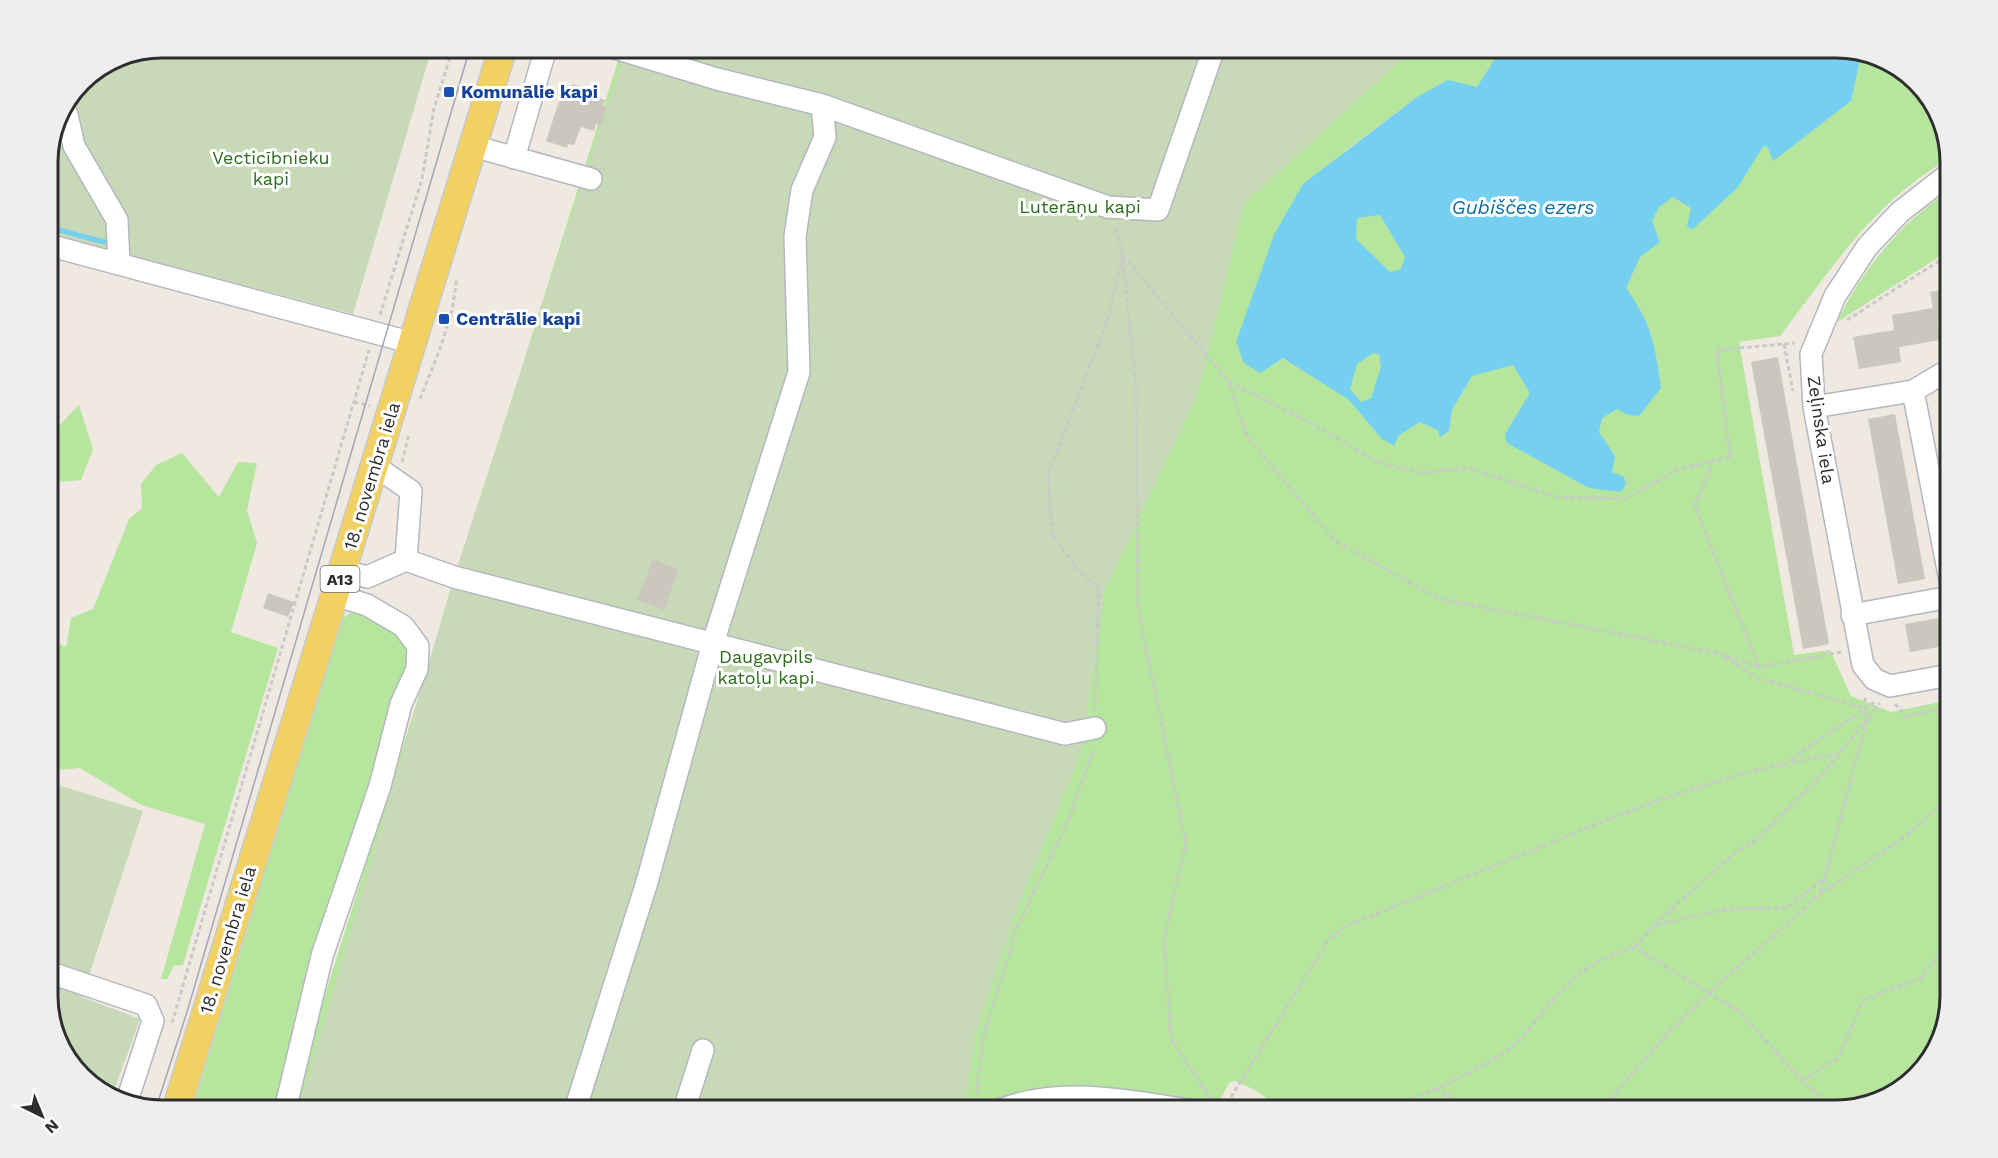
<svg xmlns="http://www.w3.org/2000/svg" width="1998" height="1158" font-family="'Work Sans',sans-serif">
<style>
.green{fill:#b6e59e;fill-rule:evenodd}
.cemetery{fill:#c8d9b8}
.water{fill:#75cff0;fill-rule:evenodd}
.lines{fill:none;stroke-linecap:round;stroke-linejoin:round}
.stream{stroke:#75cff0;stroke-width:5}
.building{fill:#cbc7bf}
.minor-casing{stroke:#b4b7c1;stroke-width:24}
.major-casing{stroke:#c9c9c9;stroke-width:30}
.path{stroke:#c9c9c9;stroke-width:3;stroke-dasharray:4.5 3;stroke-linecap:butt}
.minor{stroke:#fff;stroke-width:21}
.major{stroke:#f2d163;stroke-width:27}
.tram{stroke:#a3a6b8;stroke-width:1.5}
.transit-dot{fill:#1a4fb4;stroke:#fff;stroke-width:2}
.labels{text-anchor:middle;stroke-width:6;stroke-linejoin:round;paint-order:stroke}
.shield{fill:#fff;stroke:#6d6d6d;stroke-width:1.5}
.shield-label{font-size:16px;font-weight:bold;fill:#2e2e2e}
.transit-label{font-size:18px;font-weight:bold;fill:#164399;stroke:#fff;text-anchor:start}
.park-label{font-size:18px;fill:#2c6e1b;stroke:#fff}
.street-label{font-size:18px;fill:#2e2e2e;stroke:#fff}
.water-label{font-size:20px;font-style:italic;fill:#0d6fa3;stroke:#fff}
.rim{fill:none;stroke:#2e2e2e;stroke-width:3}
</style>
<rect width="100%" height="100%" fill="#efe9e1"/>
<!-- green -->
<path class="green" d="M622 48H1835L1892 63 1931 99 1950 158C1871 204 1834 266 1780 336L1739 342 1794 655 1830 650 1851 696 1891 712 1950 700V996L1935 1052 1893 1094 1836 1110H1275C1268 1094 1250 1088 1235 1081L1229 1083 1218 1104 1213 1108 1157 1101 1006 1103 986 1110H289ZM1417 97 1339 172 1344 152ZM1472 376 1452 410 1449 431 1440 436 1437 430 1420 422Z
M1950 190V250L1837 322C1864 267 1900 224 1950 190Z
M79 405 93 449 81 480 48 483V429L58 427Z
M182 453 219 497 238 462 257 463 247 510 257 543 231 632 278 648 183 965 174 966 167 979H161L205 824 141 805 80 768 48 771V638L66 647 71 618 93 609 129 519 142 508 141 484 156 465Z
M355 610 385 619 412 652 280 1110H192L343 618Z"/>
<!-- cemetery -->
<path class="cemetery" d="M163 48H432L353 314 48 233V155L82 81 119 57Z
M626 48H1415L1244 204 1198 394 1105 590 1081 753 1013 920 975 1037 965 1110H298L454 577Z
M48 782 143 811 82 997 140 1019 112 1096 106 1095 67 1059 48 1003Z"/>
<!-- water -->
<path class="water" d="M1502 48H1835L1861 55 1851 101 1773 161 1768 148 1764 145 1738 187 1693 229 1687 227 1691 208 1673 197 1659 207 1652 221 1660 242 1640 257 1626 288C1653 327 1654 342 1661 388L1639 416 1628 415 1617 409 1602 418 1599 432 1615 456 1612 472 1624 477 1626 484 1621 492 1589 488 1507 443 1505 434 1530 393 1513 365 1472 376 1452 410 1449 431 1440 437 1437 430 1420 422 1399 435 1394 446 1381 438 1349 400 1283 358 1260 373 1244 363 1236 342 1274 235 1303 184 1417 97 1448 80 1477 87ZM1380 215 1405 257 1401 269 1390 272 1356 239 1357 218ZM1373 353 1379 354 1381 367 1371 398 1361 402 1350 389 1357 364Z"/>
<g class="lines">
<!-- stream -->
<path class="stream" d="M48 227 104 242"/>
</g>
<!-- building -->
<path class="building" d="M572 84 586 88 585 93 605 100 603 105 607 107 601 126 596 124 594 131 581 127 574 145 568 144 567 148 546 141 564 86 571 89Z
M1950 289V322L1938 324 1941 340 1899 347 1901 362 1859 369 1853 337 1894 330 1892 315 1933 308 1930 292Z
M1778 357 1829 644 1803 649 1751 362Z
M1895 414 1925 579 1898 584 1868 419Z
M653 559 679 570 664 610 637 600Z
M268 593 294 602 288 617 263 608Z
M1950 616V645L1910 652 1905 624Z"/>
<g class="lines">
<defs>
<path id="minor" d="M615 48 717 79 822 105 1108 207 1158 210 1214 48
M67 115 74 146 117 220 119 264
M473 146 591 179
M514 158 546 48
M1950 173 1900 212 1867 247 1835 296 1811 354 1814 407 1863 665 1874 679 1890 686 1950 675
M48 245 413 343
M1913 391 1950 369
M1814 407 1913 391 1950 580
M406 560 454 577 1065 734 1095 728
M342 570 367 577 406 560 411 491 375 466
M1852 615 1950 597
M48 972 146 1005 153 1021 127 1101
M285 1110 322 956 380 786 401 704 417 669 418 646 403 626 367 605 335 595
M575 1110 647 882 713 643 799 372 795 236 802 190 825 137 822 105
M684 1110 703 1050
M1000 1110C1062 1086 1125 1101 1189 1110"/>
<path id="major" d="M176 1110 503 48"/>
</defs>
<!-- minor casing -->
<use href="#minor" class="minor-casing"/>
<!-- major casing -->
<use href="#major" class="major-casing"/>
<!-- path -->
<path class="path" d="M1123 255 1228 381 1248 438 1335 541 1440 599 1718 653 1759 667 1841 652
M1123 260 1136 389 1138 609 1186 844 1164 938 1171 1039 1218 1110
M380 315 422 179 434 108 453 48
M1847 320 1950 254
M1784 344 1793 391
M1229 382 1313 424 1377 462 1421 473 1469 468 1557 497 1625 499 1678 469 1730 457 1717 350 1795 343
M420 399 440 349 452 310 457 277
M354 402 370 406
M1713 460 1695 506 1759 667
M402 462 409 434
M1724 657 1758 678 1865 708
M1895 704 1906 716 1950 707
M1095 711 1099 589 1077 569 1052 534 1048 475 1107 322 1123 255 1114 225
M1790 760 1876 701
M1821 891 1866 723 1865 695
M1656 925 1727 909 1787 908 1823 879
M1635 947 1654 925 1737 851 1756 840 1821 776 1880 703
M172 1023 369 350
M1802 1081 1839 1057 1863 1000 1921 978 1950 939
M1435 1088 1473 1110
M974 1110 984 1034 1018 925 1069 819 1094 748
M1223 1110 1329 939 1344 927C1409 901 1473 874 1538 848 1638 806 1732 769 1840 754
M1377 1110C1419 1099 1478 1072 1513 1046 1523 1038 1532 1025 1540 1015 1572 978 1587 962 1634 947L1740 1012 1802 1081 1836 1110
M1601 1110 1663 1038 1710 992 1821 893 1905 837 1950 797"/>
<!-- minor -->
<use href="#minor" class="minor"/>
<!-- major -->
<use href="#major" class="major"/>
<!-- tram -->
<path class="tram" d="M156 1108 187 1012 470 48"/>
</g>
<!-- markers -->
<g class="transit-dot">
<rect x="443" y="86" width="12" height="12" rx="3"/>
<rect x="438" y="313" width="12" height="12" rx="3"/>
</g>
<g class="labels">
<!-- shield labels -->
<rect class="shield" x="320.5" y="566" width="39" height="26" rx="4.5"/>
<g class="shield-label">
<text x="340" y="585">A13</text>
</g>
<!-- transit labels -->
<g class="transit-label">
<text x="461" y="98">Komunālie kapi</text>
<text x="456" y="325">Centrālie kapi</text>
</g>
<!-- park labels -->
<g class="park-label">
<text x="271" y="164">Vecticībnieku<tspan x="271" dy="21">kapi</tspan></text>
<text x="1080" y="213">Luterāņu kapi</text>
<text x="766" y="663">Daugavpils<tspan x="766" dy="21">katoļu kapi</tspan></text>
</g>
<!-- street labels -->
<g class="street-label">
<text transform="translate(1821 430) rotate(82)" y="6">Zeļinska iela</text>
<text transform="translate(372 476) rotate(-73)" y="6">18. novembra iela</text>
<text transform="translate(228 940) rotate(-73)" y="6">18. novembra iela</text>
</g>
<!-- water labels -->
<g class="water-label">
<text x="1523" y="214">Gubiščes ezers</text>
</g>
</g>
<!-- crop -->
<path d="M0 0H1998V1158H0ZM162 58H1836A104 104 0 0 1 1940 162V996A104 104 0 0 1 1836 1100H162A104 104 0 0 1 58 996V162A104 104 0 0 1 162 58Z" fill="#eee" fill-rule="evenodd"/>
<path class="rim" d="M162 58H1836A104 104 0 0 1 1940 162V996A104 104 0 0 1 1836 1100H162A104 104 0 0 1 58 996V162A104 104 0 0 1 162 58Z"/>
<!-- north arrow -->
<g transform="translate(42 1116) rotate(137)" stroke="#ffffff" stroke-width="4.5" paint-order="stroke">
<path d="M0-4.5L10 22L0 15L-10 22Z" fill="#2e2e2e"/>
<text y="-9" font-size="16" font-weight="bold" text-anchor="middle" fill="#2e2e2e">N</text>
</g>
</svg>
